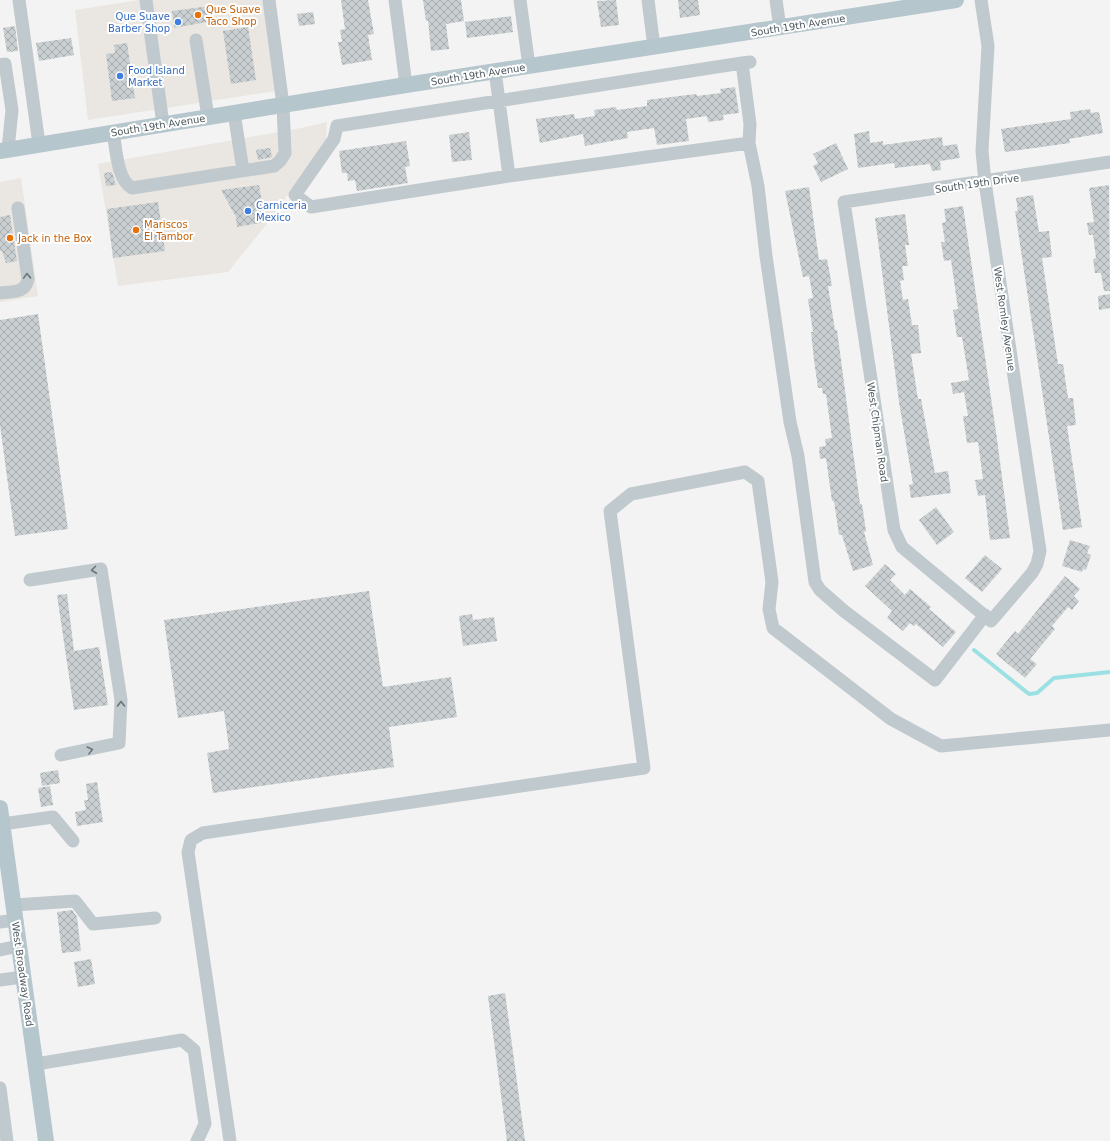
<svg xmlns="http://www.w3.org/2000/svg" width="1110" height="1141" font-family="'DejaVu Sans',sans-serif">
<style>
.commercial{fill:#eae6e1}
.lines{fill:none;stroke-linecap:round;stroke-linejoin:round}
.stream{stroke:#9be0e2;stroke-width:4}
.building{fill:url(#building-cross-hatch)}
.minor{stroke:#c0c9cd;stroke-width:13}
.major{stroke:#b6c6cd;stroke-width:16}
.oneway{stroke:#6a757a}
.food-dot{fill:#e8710a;stroke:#fff;stroke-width:1.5}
.shop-dot{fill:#3f7fe0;stroke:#fff;stroke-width:1.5}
.labels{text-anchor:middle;stroke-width:4;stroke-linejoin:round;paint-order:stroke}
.food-label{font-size:10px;fill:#c56008;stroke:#fff;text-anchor:start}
.shop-label{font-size:10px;fill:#366cbe;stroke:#fff;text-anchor:start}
.street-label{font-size:10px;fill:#4d595e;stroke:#fff}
</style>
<defs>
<pattern id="building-cross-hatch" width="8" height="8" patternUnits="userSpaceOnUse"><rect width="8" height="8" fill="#cacfd1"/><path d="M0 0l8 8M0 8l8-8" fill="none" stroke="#a6abad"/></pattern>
</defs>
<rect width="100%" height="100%" fill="#f4f3f3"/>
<!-- commercial -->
<path class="commercial" d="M140 0H264L276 91 88 120 75 10Z
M327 122 326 141 273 216 228 272 118 286 98 164 301 128Z
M21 178 38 296 0 302V182Z"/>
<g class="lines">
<!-- stream -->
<path class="stream" d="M974 650 1029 694 1037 693 1054 678 1110 672"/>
</g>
<!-- building -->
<path class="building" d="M341 0H368L374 34 368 35 372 60 342 65 338 42H342L340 30 345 29Z
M423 0H461L464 21 446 24 449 49 431 51 428 20 426 21Z
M616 0 619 25 601 27 597 1Z
M678 0H698L700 15 680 18Z
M210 6 212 21 174 28 172 11Z
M313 12 315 24 299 26 297 14Z
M511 16 513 32 467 38 465 22Z
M15 26 18 51 7 52 3 28Z
M248 27 256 80 231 84 223 31Z
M71 38 74 55 39 61 36 43Z
M127 43 135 98 112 101 106 54 115 53 114 45Z
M735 87 739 113 723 115 724 120 708 122 707 116 686 119 689 141 657 145 654 128 627 132 628 138 585 146 583 134 540 143 536 119 574 114 575 119 595 116 594 110 616 107 617 110 647 106V100L696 94 697 96 721 93 720 89Z
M1090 109 1091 113 1099 112 1103 133 1069 139 1070 143 1005 152 1001 129 1071 119 1070 112Z
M869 131 870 143 883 141V145L942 137 943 146 957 144 960 158 940 161 941 170 932 171 930 164 895 168 894 163 858 168 854 134Z
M469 132 472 160 452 162 449 135Z
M406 141 410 166 405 167 408 183 357 191 355 180 348 181 347 173H342L339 151Z
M836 143 848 169 821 182 813 166 818 163 813 154Z
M270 148 272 157 258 160 256 150Z
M112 172 116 185 106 186 104 173Z
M259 185 265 222 237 227 236 217 221 190Z
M1109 185 1110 291H1104L1101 273H1095L1093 259 1096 258 1093 235H1089L1087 223 1094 222 1089 188Z
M809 187 819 260 827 259 832 286H828L835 330H837L860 504H862L866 531 864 532 873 565 853 571 842 535H839L834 501H832L826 458 820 459 819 447 826 446 825 439 832 438 826 394H823L822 388H818L814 360 811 332H813L808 299 813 298 809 276 803 277 785 191Z
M1033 195 1039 232 1049 231 1052 257 1042 258 1058 364H1063L1068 398H1073L1076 425 1067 426 1082 527 1063 530 1015 211H1018L1016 198Z
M158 202 165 251 113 258 107 209Z
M963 206 997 439 1010 538 990 540 985 495 978 496 975 480 983 479 978 442 967 443 963 416H968L964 392 953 394 951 383 969 380 962 337H957L953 310 958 309 951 260 944 261 941 242H945L942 223 946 222 944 209Z
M905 214 909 245H905L908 266H902L904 280 900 281 903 300 908 299 912 325H918L921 353 911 354 918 399H921L935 473 948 471 951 493 911 498 909 485 913 484 899 402 875 218Z
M10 215 17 261 6 263 2 251H0V217Z
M1110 294V308L1099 310 1098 296Z
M38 314 68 529 15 536 0 425V320Z
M936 507 954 532 937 545 919 520Z
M1070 540 1090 546 1087 553 1091 555 1086 570 1083 569 1082 572 1062 566Z
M985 555 1002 569 982 592 965 578Z
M885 564 896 574 890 580 905 595 910 589 931 607 929 609 956 632 943 647 916 624 914 626 910 623 903 631 887 618 892 611 865 586Z
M1065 576 1080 589 1074 596 1079 601 1072 610 1068 607 1052 626 1055 629 1030 659 1037 664 1025 678 996 654 1015 631 1018 634Z
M369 591 383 687 451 677 457 717 389 727 394 767 213 793 207 753 229 749 224 711 178 718 164 620Z
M67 594 74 651 99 647 108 705 74 710 57 595Z
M472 614 473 620 494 617 497 641 463 646 459 616Z
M58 770 60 783 42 786 40 773Z
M97 782 103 822 77 826 75 812 86 810 84 800H88L86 784Z
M50 786 53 805 41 807 38 788Z
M72 910 77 917 81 951 62 953 57 912Z
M91 959 95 984 78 987 74 962Z
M505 993 525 1141H507L488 996Z"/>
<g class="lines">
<!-- minor -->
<path class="minor" d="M19 0 39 144
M146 0 163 124
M395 0 406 85
M520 0 529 66
M648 0 654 47
M776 0 780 28
M981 0 988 46 982 151 985 182 1040 551 1037 564 1032 573 991 621 902 547 894 530 844 202 1110 162
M196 40 208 117
M742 63 750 124 749 143 509 176 311 207 295 195 334 139 337 126 742 63 750 62
M0 65 5 64 12 110 8 149
M495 71 509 176
M234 113 243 170
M113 132C116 148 117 180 132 188L274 166 280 161 285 153 283 105 269 0
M749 143 758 186 766 256 790 422 798 456 815 582 820 590 844 611 935 680 985 615
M0 293C13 291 25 294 28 279L18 208
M30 580 101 569 121 700 119 743 61 755
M2 824 53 817 73 841
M14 905 75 901 93 924 155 918
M0 922 16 920
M0 950 19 946
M0 980 23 977
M36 1064 182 1040 194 1050 205 1124 197 1141
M0 1088 7 1141
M230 1141 188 852 191 840 203 833 644 768 610 511 631 494 745 472 758 481 772 582 769 609 773 628 891 719 941 746 1110 730"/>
<!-- major -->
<path class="major" d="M0 151 406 85 956 0
M0 808 46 1141"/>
</g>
<!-- one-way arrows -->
<defs><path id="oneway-chevron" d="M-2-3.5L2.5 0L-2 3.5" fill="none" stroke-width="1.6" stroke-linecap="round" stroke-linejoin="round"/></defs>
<g class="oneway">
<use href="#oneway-chevron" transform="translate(27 276) rotate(-92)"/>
<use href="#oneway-chevron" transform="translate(94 570) rotate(173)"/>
<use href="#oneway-chevron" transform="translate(121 704) rotate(-90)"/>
<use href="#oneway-chevron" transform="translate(90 750) rotate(-14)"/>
</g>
<!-- markers -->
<g class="food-dot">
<circle cx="198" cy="15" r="4"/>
<circle cx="136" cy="230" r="4"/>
<circle cx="10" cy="238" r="4"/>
</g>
<g class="shop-dot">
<circle cx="178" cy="22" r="4"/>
<circle cx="120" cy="76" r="4"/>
<circle cx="248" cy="211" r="4"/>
</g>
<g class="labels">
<!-- food labels -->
<g class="food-label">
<text x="206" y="13">Que Suave<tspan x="206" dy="12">Taco Shop</tspan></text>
<text x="144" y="228">Mariscos<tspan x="144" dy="12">El Tambor</tspan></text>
<text x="18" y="242">Jack in the Box</text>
</g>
<!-- shop labels -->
<g class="shop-label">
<text x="170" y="20" text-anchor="end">Que Suave<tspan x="170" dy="12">Barber Shop</tspan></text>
<text x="128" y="74">Food Island<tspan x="128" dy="12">Market</tspan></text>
<text x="256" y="209">Carniceria<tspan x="256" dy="12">Mexico</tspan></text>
</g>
<!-- street labels -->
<g class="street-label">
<text transform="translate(798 25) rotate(-9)" y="4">South 19th Avenue</text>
<text transform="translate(478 74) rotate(-9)" y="4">South 19th Avenue</text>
<text transform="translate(158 125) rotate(-9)" y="4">South 19th Avenue</text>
<text transform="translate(977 183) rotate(-8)" y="4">South 19th Drive</text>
<text transform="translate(1005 319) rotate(82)" y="4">West Romley Avenue</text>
<text transform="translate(878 432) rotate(82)" y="4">West Chipman Road</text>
<text transform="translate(23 974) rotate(82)" y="4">West Broadway Road</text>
</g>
</g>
</svg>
